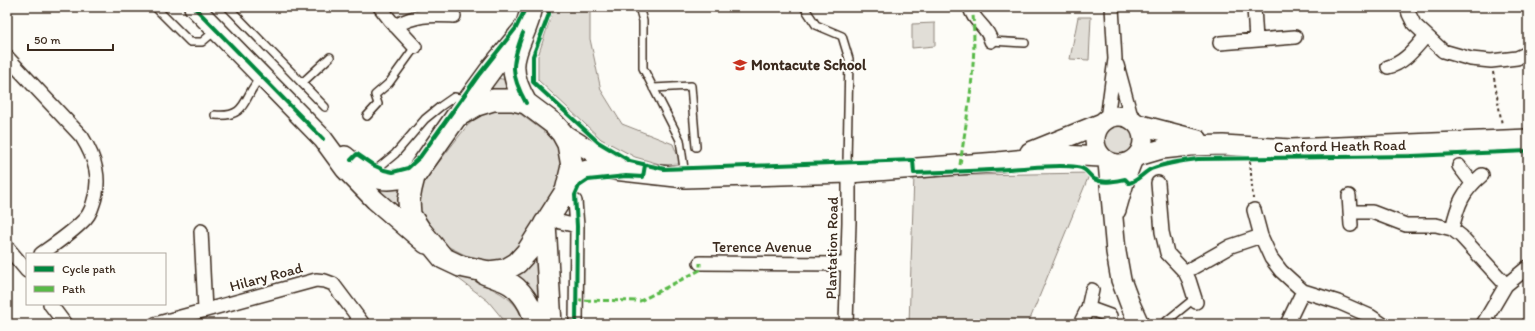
<svg xmlns="http://www.w3.org/2000/svg" width="1535" height="331" font-family="Itim,sans-serif">
<style>
.green{fill:#e1ded7;stroke:#8e847a}
.lines{fill:none;stroke-linecap:round;stroke-linejoin:round}
.lane-casing{stroke:#3b2a1e;stroke-width:10}
.street-casing{stroke:#3b2a1e;stroke-width:16}
.secondary-casing{stroke:#3b2a1e;stroke-width:22}
.primary-casing{stroke:#3b2a1e;stroke-width:24}
.path{stroke:#3b2a1e;stroke-width:2;stroke-dasharray:3 3;stroke-linecap:butt}
.lane{stroke:#fdfcf7;stroke-width:7}
.street{stroke:#fdfcf7;stroke-width:13}
.secondary{stroke:#fdfcf7;stroke-width:19}
.primary{stroke:#fdfcf7;stroke-width:21}
.quiet{stroke:#58b947;stroke-width:3;stroke-dasharray:6 3;stroke-linecap:butt}
.cycleway-casing{stroke:#fdfcf7;stroke-width:6}
.cycleway{stroke:#00873e;stroke-width:4}
.labels{text-anchor:middle;stroke-width:4;stroke-linejoin:round;paint-order:stroke}
.poi-label{font-size:15px;font-weight:bold;fill:#3b2a1e;stroke:#fdfcf7;text-anchor:start}
.street-label{font-size:15px;fill:#3b2a1e;stroke:#fdfcf7}
</style>
<rect width="100%" height="100%" fill="#fdfcf7"/>
<filter id="ink" filterUnits="userSpaceOnUse"><feTurbulence type="fractalNoise" baseFrequency=".025" numOctaves="2"/><feDisplacementMap in="SourceGraphic" scale="8" xChannelSelector="R" yChannelSelector="G"/><feConvolveMatrix kernelMatrix="1 2 1 2 8 2 1 2 1" color-interpolation-filters="sRGB"/></filter>
<g filter="url(#ink)">
<!-- green -->
<path class="green" d="M552 7H590V39L601 90 622 124 673 144 681 164 663 165 635 157 601 139 538 80V56L552 13Z
M1078 17H1091L1089 60 1070 59Z
M935 23V46L912 48V24Z
M496 78 508 80 513 94H482Z
M491 109 515 110 546 133 556 143 561 151 564 176 525 245 504 263 479 262 443 244 417 211 420 186 467 126 481 114Z
M1104 141a15 15 0 1 1 30 0a15 15 0 1 1-30 0Z
M1090 173 1028 324H909L914 176Z
M401 186 398 206 401 218 373 189 380 187Z
M418 248C436 258 453 270 472 279 493 290 519 297 523 324H507L488 301Z
M539 251 545 324C537 303 534 287 515 274Z"/>
<g class="lines">
<defs>
<path id="lane" d="M155 7 190 42H202L215 31
M228 7 325 107
M639 7 643 21V68L680 140 685 176
M804 7 816 25 842 36 849 59 847 163 849 172
M991 41 1025 43
M302 83 330 57
M653 88 691 86 696 147
M215 115C250 118 242 95 262 76
M367 116 378 104 375 95 389 83 415 47
M378 168 395 154 425 119 441 106 454 97 466 99
M1163 324 1195 298"/>
<path id="street" d="M380 7 390 20 415 47
M970 7C973 22 987 25 991 41
M1254 7 1256 40
M1407 7 1409 14 1414 24 1443 51 1471 59 1491 61 1517 58 1528 53
M395 26C418 14 429 15 454 16
M1220 43 1295 37
M7 57 82 137C95 158 102 179 93 204 91 211 88 217 82 222 70 234 55 244 41 254
M1117 65 1132 120
M1388 67C1405 63 1415 48 1426 36
M1107 119 1115 59 1112 7
M1459 166 1472 183
M1158 183 1162 232 1167 253 1185 272 1189 280 1196 302
M1349 196 1351 225
M575 201 577 226 576 324
M1254 210 1261 236 1271 258 1281 271 1303 291 1338 302 1370 316 1382 324
M1350 212H1372L1406 225H1436L1452 229 1461 236 1506 285
M550 216 560 222 577 226
M1452 229C1458 204 1462 192 1482 175
M201 231 205 310
M7 247 27 271
M700 263 848 264
M1185 272 1231 246 1261 236
M50 304 65 324
M1088 308 1110 316
M155 324 316 280 325 281 333 284 363 324
M846 324 849 222V173
M1080 324 1088 308 1092 290
M1287 324 1303 291
M1483 324 1506 285 1528 267"/>
<path id="secondary" d="M194 7 323 139 345 169 375 200 426 244
M1095 140a24 24 0 1 1 48 0a24 24 0 1 1-48 0Z
M1137 124 1198 140
M562 133 618 168
M1030 152 1102 123
M345 156C355 164 367 175 379 179 390 182 404 178 414 177
M1138 156 1162 149 1191 146 1223 145 1291 149 1528 139
M1108 162 1116 252 1121 280 1130 304 1139 324
M570 180 584 171 596 168 685 178 849 173 998 162 1062 155 1101 157
M1116 210 1125 179 1132 161"/>
<path id="primary" d="M493 100H513L526 103 554 124 562 133 568 144 572 166 566 191 527 252 517 263 505 270 489 272 460 266 443 258 420 230 410 215 409 200 411 189 414 177 456 117 477 105Z
M526 103C500 58 522 50 532 7
M460 112 493 67 525 28
M545 223 551 324
M484 273C491 276 498 278 505 281 521 288 533 307 535 324"/>
</defs>
<!-- lane casing -->
<use href="#lane" class="lane-casing"/>
<!-- street casing -->
<use href="#street" class="street-casing"/>
<!-- secondary casing -->
<use href="#secondary" class="secondary-casing"/>
<!-- primary casing -->
<use href="#primary" class="primary-casing"/>
<!-- path -->
<path class="path" d="M1493 72 1502 125
M1250 161 1253 199"/>
<!-- lane -->
<use href="#lane" class="lane"/>
<!-- street -->
<use href="#street" class="street"/>
<!-- secondary -->
<use href="#secondary" class="secondary"/>
<!-- primary -->
<use href="#primary" class="primary"/>
<!-- quiet -->
<path class="quiet" d="M960 165C967 115 977 65 973 15
M576 300 640 301 700 270V263"/>
<defs>
<path id="cycleway" d="M194 7 323 139
M549 7V14L533 56V82L598 142 630 161 664 169 913 160 914 173C946 172 977 171 1009 169 1031 168 1055 164 1077 167 1086 168 1088 174 1094 179 1103 184 1115 181 1125 179L1129 183C1138 181 1143 173 1151 169 1166 163 1182 161 1198 159L1411 156 1528 151
M523 33C511 64 510 74 526 103
M351 160 357 154 373 165 384 170 393 172 408 168 420 157 478 76 516 28 526 7
M576 324 577 226 575 195 579 186 588 180 626 176 643 177 645 165"/>
</defs>
<!-- cycleway casing -->
<use href="#cycleway" class="cycleway-casing"/>
<!-- cycleway -->
<use href="#cycleway" class="cycleway"/>
</g>
</g>
<!-- icons -->
<defs>
<symbol id="school-bare" viewBox="-9 -9 18 18"><path d="M0-5L7-2L0 1L-7-2ZM-4 1L0 2.5L4 1V4Q0 6-4 4Z" fill="#c8321e" stroke="#fdfcf7" stroke-width="2.5" paint-order="stroke"/></symbol>
</defs>
<g fill-rule="evenodd">
<use href="#school-bare" x="730" y="55" width="20" height="20"/>
</g>
<g class="labels">
<!-- poi labels -->
<g class="poi-label">
<text x="751" y="70">Montacute School</text>
</g>
<!-- street labels -->
<g class="street-label">
<text transform="translate(1340 146) rotate(-1)" y="5">Canford Heath Road</text>
<text x="762" y="252">Terence Avenue</text>
<text transform="translate(832 248) rotate(-89)" y="5">Plantation Road</text>
<text transform="translate(266 277) rotate(-15)" y="5">Hilary Road</text>
</g>
</g>
<!-- margin -->
<rect width="1535" height="331" fill="none" stroke="#fdfcf7" stroke-width="24"/>
<rect x="12" y="12" width="1511" height="307" fill="none" stroke="#3b2a1e" stroke-width="1.5" filter="url(#ink)"/>
<!-- legend -->
<rect x="26" y="253" width="140" height="52" fill="#fdfcf7" stroke="#afa8a0"/>
<rect x="34" y="266" width="20" height="6" fill="#00873e" stroke="#afa8a0"/>
<text x="62" y="273" font-size="12" fill="#3b2a1e">Cycle path</text>
<rect x="34" y="286" width="20" height="6" fill="#58b947" stroke="#afa8a0"/>
<text x="62" y="293" font-size="12" fill="#3b2a1e">Path</text>
<!-- scale -->
<path d="M28 44v6h85v-6" fill="none" stroke="#3b2a1e" stroke-width="2"/>
<text x="34" y="44" font-size="12" fill="#3b2a1e" stroke="#fdfcf7" stroke-width="3" paint-order="stroke">50 m</text>
</svg>
